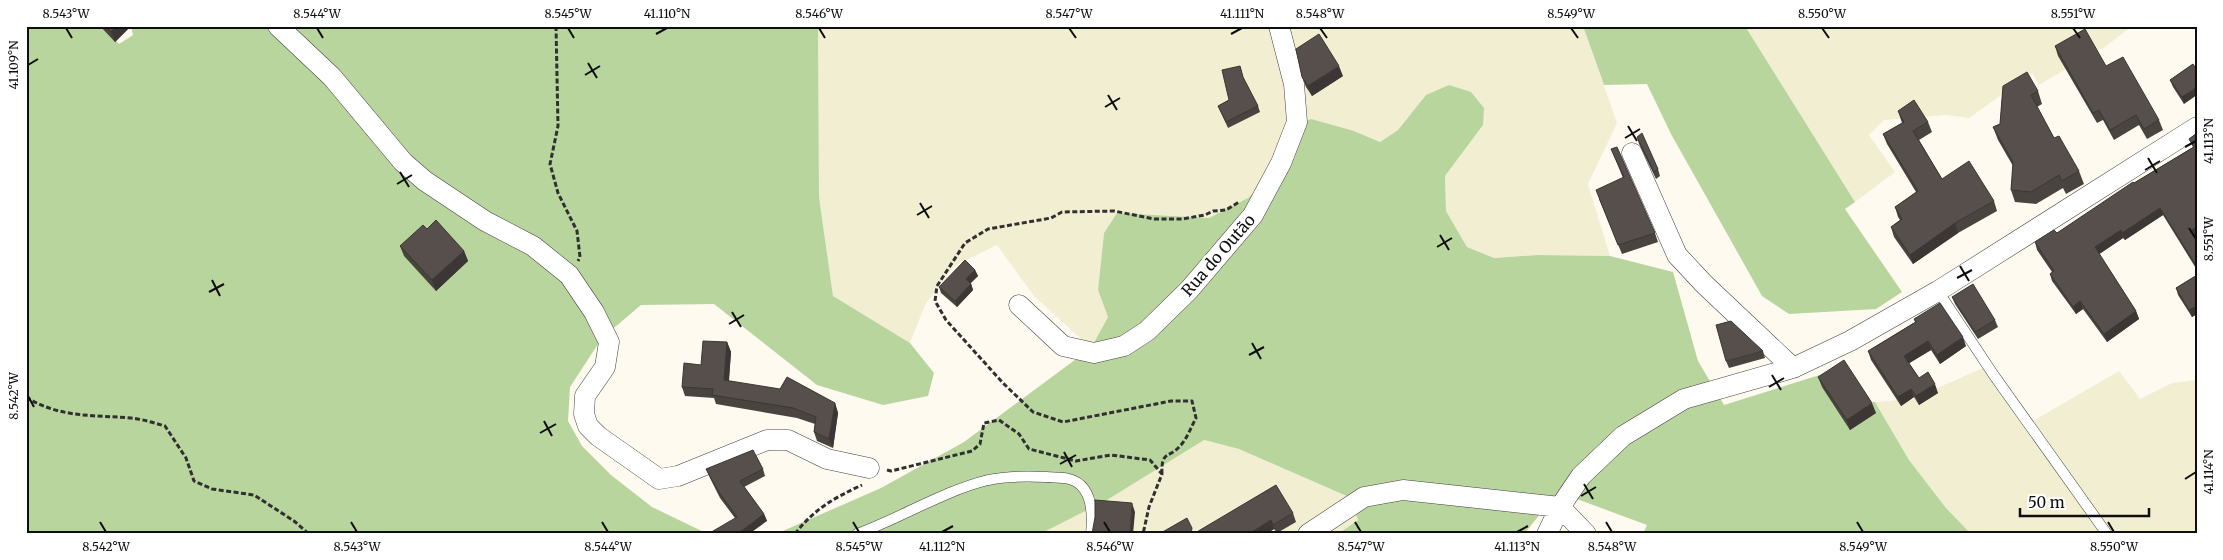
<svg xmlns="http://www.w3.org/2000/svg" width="2223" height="560" font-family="Merriweather,serif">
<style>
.farmland{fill:#f2eed2}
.forest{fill:#b8d59d}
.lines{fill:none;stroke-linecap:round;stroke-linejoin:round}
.service-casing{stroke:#414141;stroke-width:11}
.minor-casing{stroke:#414141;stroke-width:21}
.path{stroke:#303030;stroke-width:3;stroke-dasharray:5 2.5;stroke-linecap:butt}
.service{stroke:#fff;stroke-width:10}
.minor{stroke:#fff;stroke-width:20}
.wall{fill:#4a4440}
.shaded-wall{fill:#3c3734}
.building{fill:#564f4b;stroke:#3c3734}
.ticks{fill:none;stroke:#0e0e0e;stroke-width:2}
.labels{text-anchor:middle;stroke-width:5;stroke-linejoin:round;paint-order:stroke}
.street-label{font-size:16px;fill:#0e0e0e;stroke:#fff}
.neatline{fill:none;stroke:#0e0e0e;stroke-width:2}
.ticks-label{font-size:12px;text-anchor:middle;fill:#0e0e0e}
</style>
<rect width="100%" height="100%" fill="#fefaf0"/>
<!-- farmland -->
<path class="farmland" d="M818 26H1583L1617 123 1588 184 1610 256 1538 255 1494 258 1467 247 1446 211 1445 176 1483 125 1426 95 1398 130 1380 142 1354 131 1269 178 1248 198 1209 218 1117 213 1104 233 1098 290 1108 317 1091 348 1034 296 997 245 954 266 925 305 910 343 833 296 819 197Z
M1745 26H2130L2131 27 2102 49H2100L2039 85 2032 73 1969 118 1946 115 1884 120 1869 135 1895 172 1855 202Z
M1983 368 2026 425 2119 371 2140 399 2172 383 2197 380V534H1971L1946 508 1909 460 1875 402 1912 399Z
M1203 440 1239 449 1349 497 1358 520 1338 534H1040L1107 500Z"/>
<!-- forest -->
<path class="forest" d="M26 26H102L119 44 133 35 131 26H818L819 197 833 296 910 343 934 373 928 396 883 405 817 385 714 304 641 305 602 338 570 387 568 421 582 446 611 475 652 507 708 534H26Z
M1583 26H1745L1855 202 1845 209 1902 292 1876 309 1789 314 1762 296 1671 134 1647 84 1604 85Z
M1449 85 1471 92 1484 108 1483 125 1445 176 1446 211 1467 247 1494 258 1538 255 1610 256 1673 272 1698 361 1724 405 1842 368 1860 404 1875 402 1909 460 1946 508 1971 534H1643L1647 525 1558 492 1524 534H1338L1358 520 1349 497 1239 449 1204 440 1107 500 1040 534H776L881 488 964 442 1091 348 1108 317 1098 290 1104 233 1117 213 1209 218 1248 198 1269 178 1291 126 1311 119 1354 131 1380 142 1398 130 1426 95Z"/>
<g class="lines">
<defs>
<path id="service" d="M1938 291 1993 374 2107 534
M857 534C901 518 943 491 988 480 1007 476 1027 476 1046 477 1053 478 1062 477 1069 479 1093 485 1093 514 1091 534"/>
<path id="minor" d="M278 26 332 77 403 162 425 181 485 221 533 246 569 275 594 312 609 342 605 367 585 396 584 414 588 426 598 436 659 479 678 476 767 440H788L827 459 869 468
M1632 153 1677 255 1704 284 1793 368
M1019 305 1063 346 1094 353 1124 346 1147 331 1189 290 1253 215 1281 163 1297 122 1294 84 1279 26
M1560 507 1586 534
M1308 534 1364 497 1403 490 1560 507
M1547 534 1560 507 1581 476 1623 436 1684 399 1793 368 1850 341 1938 291 2197 127"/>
</defs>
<!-- service casing -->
<use href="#service" class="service-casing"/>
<!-- minor casing -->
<use href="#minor" class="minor-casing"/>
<!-- path -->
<path class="path" d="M556 26 558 126 550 164 558 193 577 231 580 257 578 261
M26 397C59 418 94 415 131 418 142 419 154 423 165 426L186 458 194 481 212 489 254 495 294 521 309 534
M887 470 891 471 972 451 980 444 984 423 999 420 1019 434 1029 449 1076 461 1111 455 1150 460 1162 474 1149 507 1143 534
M1162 474C1161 450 1169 459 1180 446 1187 439 1191 427 1196 418L1192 401H1171L1063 422 1033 412 1003 383 946 320 935 301 937 286 965 243 988 229 1051 218 1062 212 1114 211 1154 219H1182L1205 215 1213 211 1226 210 1239 202
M795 534C814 509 834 498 862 485"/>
<!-- service -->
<use href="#service" class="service"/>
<!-- minor -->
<use href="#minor" class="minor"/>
</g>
<!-- wall -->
<path class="wall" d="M100 26H127L128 29 115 42Z
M2055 46 2159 120 2163 130 2147 139 2139 125 2114 140 2103 120 2097 123 2058 56Z
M2193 64 2184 104 2173 87 2170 80Z
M1240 66 1244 80 1258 106 1260 112 1228 128 1218 106 1229 100Z
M1343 76 1312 96 1306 87 1302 77Z
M2003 86 2038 91 2042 104 2037 107 2054 138 2079 171 2084 184 2066 194 2063 188 2036 204 2015 202 2011 190 2013 166 1998 140 1993 127 2000 124Z
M1898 111 1928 122 1932 132 1919 140 1942 179 1994 201 1997 211 1958 233 1913 264 1894 237 1891 227 1900 220 1898 217 1895 207 1916 192 1887 144 1883 134 1902 123Z
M2197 133V236L2195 238 2197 241V270L2163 215 2125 240 2123 238 2099 254 2136 311 2139 319 2107 342 2083 309 2076 314 2052 281 2050 274 2052 272 2037 250 2035 242 2057 233 2134 183 2193 147 2189 139Z
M1637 137 1658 169 1660 176 1656 179 1639 144Z
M1611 149 1655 233 1658 242 1622 254 1599 199 1623 178Z
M427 229 464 251 468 261 436 291 404 256 400 246Z
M975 270 978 276 971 283 973 290 957 307 941 293 939 287Z
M2197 275V314L2192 317 2178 295 2176 288Z
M1952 297 1995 320 1998 327 1978 339 1955 304Z
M1914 319 1966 346 1940 364 1931 350 1909 363 1919 378 1938 393 1919 405 1914 397 1901 406 1871 360 1868 351 1915 322Z
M727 342 731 352 729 381 835 403 838 413 833 448 817 441 814 432 815 424 797 418 716 404 714 398 685 396 682 387 701 365Z
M1763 351 1765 358 1729 368 1726 361Z
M1818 377 1876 413 1850 430 1822 387Z
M706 469H763L765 476 744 487 764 514 767 521 735 518 720 498 709 476Z
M1293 513 1296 522 1277 533 1274 529 1266 534H1195Z"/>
<!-- shaded-wall -->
<path class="shaded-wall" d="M117 26H127L128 29 115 42 111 32Z
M1339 66 1343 76 1312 96 1308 86Z
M2197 87V95L2184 104 2182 97Z
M2160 208 2163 215 2125 240 2122 233Z
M1955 223 1958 233 1913 264 1910 255Z
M2197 227V236L2193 239 2190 231Z
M2121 230 2123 238 2098 255 2095 247Z
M464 251 468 261 436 291 432 280Z
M975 270 978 276 968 285 966 279Z
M971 284 973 290 957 307 955 301Z
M2080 301 2083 309 2076 314 2073 307Z
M2197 306V314L2192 317 2189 310Z
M2136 311 2139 319 2107 342 2104 334Z
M1963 337 1966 346 1940 364 1937 355Z
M1928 341 1931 350 1908 364 1904 356Z
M727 342 731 352 728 390 724 380Z
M1935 384 1938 393 1919 405 1916 396Z
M1911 389 1914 397 1901 406 1898 397Z
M835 403 838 413 833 448 829 439Z
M1872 403 1876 413 1850 430 1847 420Z
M1132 503 1135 512 1133 534H1130Z
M764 514 767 521 749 534H737Z
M1271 520 1274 529 1266 534H1249Z"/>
<!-- building -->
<path class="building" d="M106 26H117L111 32Z
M2085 29 2106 66 2123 57 2159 120 2144 129 2136 115 2110 130 2099 110 2093 113 2055 46Z
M1319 34 1339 66 1308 86 1302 77 1296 49Z
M2193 64 2197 70V87L2182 97 2170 80Z
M1240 66 1243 77 1258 106 1226 122 1218 106 1229 100 1222 70Z
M2027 72 2038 91 2031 95 2054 138 2059 136 2079 171 2062 181 2059 175 2031 192 2011 190 2013 162 1993 127 2000 124 2003 86Z
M1914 100 1928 122 1913 131 1942 179 1969 161 1994 201 1955 223 1910 255 1891 227 1902 219 1895 207 1918 191 1883 134 1904 122 1898 111Z
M1642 133 1658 169 1654 172 1637 137Z
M2197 133V177L2196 178 2197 180V184L2195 185 2197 187V227L2190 231 2197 241V267L2160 208 2122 233 2121 230 2095 247 2136 311 2104 334 2080 301 2073 307 2050 274 2054 271 2035 242 2054 230 2057 233 2133 182 2134 183 2194 147 2189 139Z
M1617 147 1655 233 1618 245 1596 190 1624 177 1611 149Z
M436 220 464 251 432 280 400 246 423 225 427 229Z
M965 260 975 270 966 279 971 284 955 301 939 287Z
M2197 275V306L2189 310 2176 288Z
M1973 284 1995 320 1975 332 1952 297Z
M1940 303 1963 337 1937 355 1928 341 1904 356 1919 378 1928 372 1935 384 1916 396 1911 389 1898 397 1868 351 1916 322 1914 319Z
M1731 321 1763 351 1726 361 1716 325Z
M703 341 727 342 724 380 780 389 787 377 835 403 829 439 814 432 816 417 793 408 712 395 713 389 682 387 684 363 701 365Z
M1844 360 1872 403 1847 420 1818 377Z
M753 450 763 469 740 481 764 514 737 534H708L737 517 718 491 706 469Z
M1276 485 1293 513 1273 525 1271 520 1249 534H1196L1195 533Z
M1095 500 1132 503 1130 534H1092L1095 517Z
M1187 518 1192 528 1191 534H1159Z"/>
<!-- ticks -->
<path class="ticks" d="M66 28 72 38M317 28 323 38M568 28 574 38M819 28 825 38M1069 28 1076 38M1320 28 1327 38M1571 28 1578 38M1822 28 1829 38M2073 28 2080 38M656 34 667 28M1231 34 1242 28M588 63 597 78M28 65 38 59M585 75 600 66M1108 95 1117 110M1105 107 1120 98M1628 126 1637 141M1625 138 1640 129M2185 147 2196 141M2148 158 2157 173M2145 170 2160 161M400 172 409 187M397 184 412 175M920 203 929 218M917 215 932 206M2189 228 2196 239M1440 235 1449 250M1437 247 1452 238M1960 266 1969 281M1957 278 1972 270M212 280 220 296M209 292 224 284M732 312 741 327M729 324 744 315M1252 343 1261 359M1249 355 1264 347M1772 375 1781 390M1769 387 1784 378M28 396 34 407M544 421 552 436M540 433 556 424M1064 452 1072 467M1060 464 1076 455M2185 479 2196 472M1584 484 1593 499M1581 496 1596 487M100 522 106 532M351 522 357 532M602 522 608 532M853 522 859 532M1104 522 1110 532M1355 522 1361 532M1606 522 1612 532M1857 522 1863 532M2108 522 2114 532M942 532 953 526M1517 532 1528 526"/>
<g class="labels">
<!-- street labels -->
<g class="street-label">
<text transform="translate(1218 255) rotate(-49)" y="6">Rua do Outão</text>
</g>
</g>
<!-- border -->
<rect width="2223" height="560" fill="none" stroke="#ffffff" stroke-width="55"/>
<!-- scale -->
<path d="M2020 508v8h129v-8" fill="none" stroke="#0e0e0e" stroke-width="2.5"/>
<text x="2028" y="508" font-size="15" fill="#0e0e0e" stroke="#ffffff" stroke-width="4" paint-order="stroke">50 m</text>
<rect x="28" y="28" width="2168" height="504" class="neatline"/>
<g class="ticks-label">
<text x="66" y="18">8.543°W</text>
<text x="317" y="18">8.544°W</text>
<text x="568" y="18">8.545°W</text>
<text x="667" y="18">41.110°N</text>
<text x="819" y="18">8.546°W</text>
<text x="1069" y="18">8.547°W</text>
<text x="1242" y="18">41.111°N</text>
<text x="1320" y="18">8.548°W</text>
<text x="1571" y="18">8.549°W</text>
<text x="1822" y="18">8.550°W</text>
<text x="2073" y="18">8.551°W</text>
<text transform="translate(14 65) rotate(-90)" y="4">41.109°N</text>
<text transform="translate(2209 141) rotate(-90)" y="4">41.113°N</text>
<text transform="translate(2209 239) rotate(-90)" y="4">8.551°W</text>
<text transform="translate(14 396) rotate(-90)" y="4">8.542°W</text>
<text transform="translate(2209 472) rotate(-90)" y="4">41.114°N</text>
<text x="106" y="551">8.542°W</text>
<text x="357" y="551">8.543°W</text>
<text x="608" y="551">8.544°W</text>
<text x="859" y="551">8.545°W</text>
<text x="942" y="551">41.112°N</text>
<text x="1110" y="551">8.546°W</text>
<text x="1361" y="551">8.547°W</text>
<text x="1517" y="551">41.113°N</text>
<text x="1612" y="551">8.548°W</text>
<text x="1863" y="551">8.549°W</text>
<text x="2114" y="551">8.550°W</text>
</g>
</svg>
